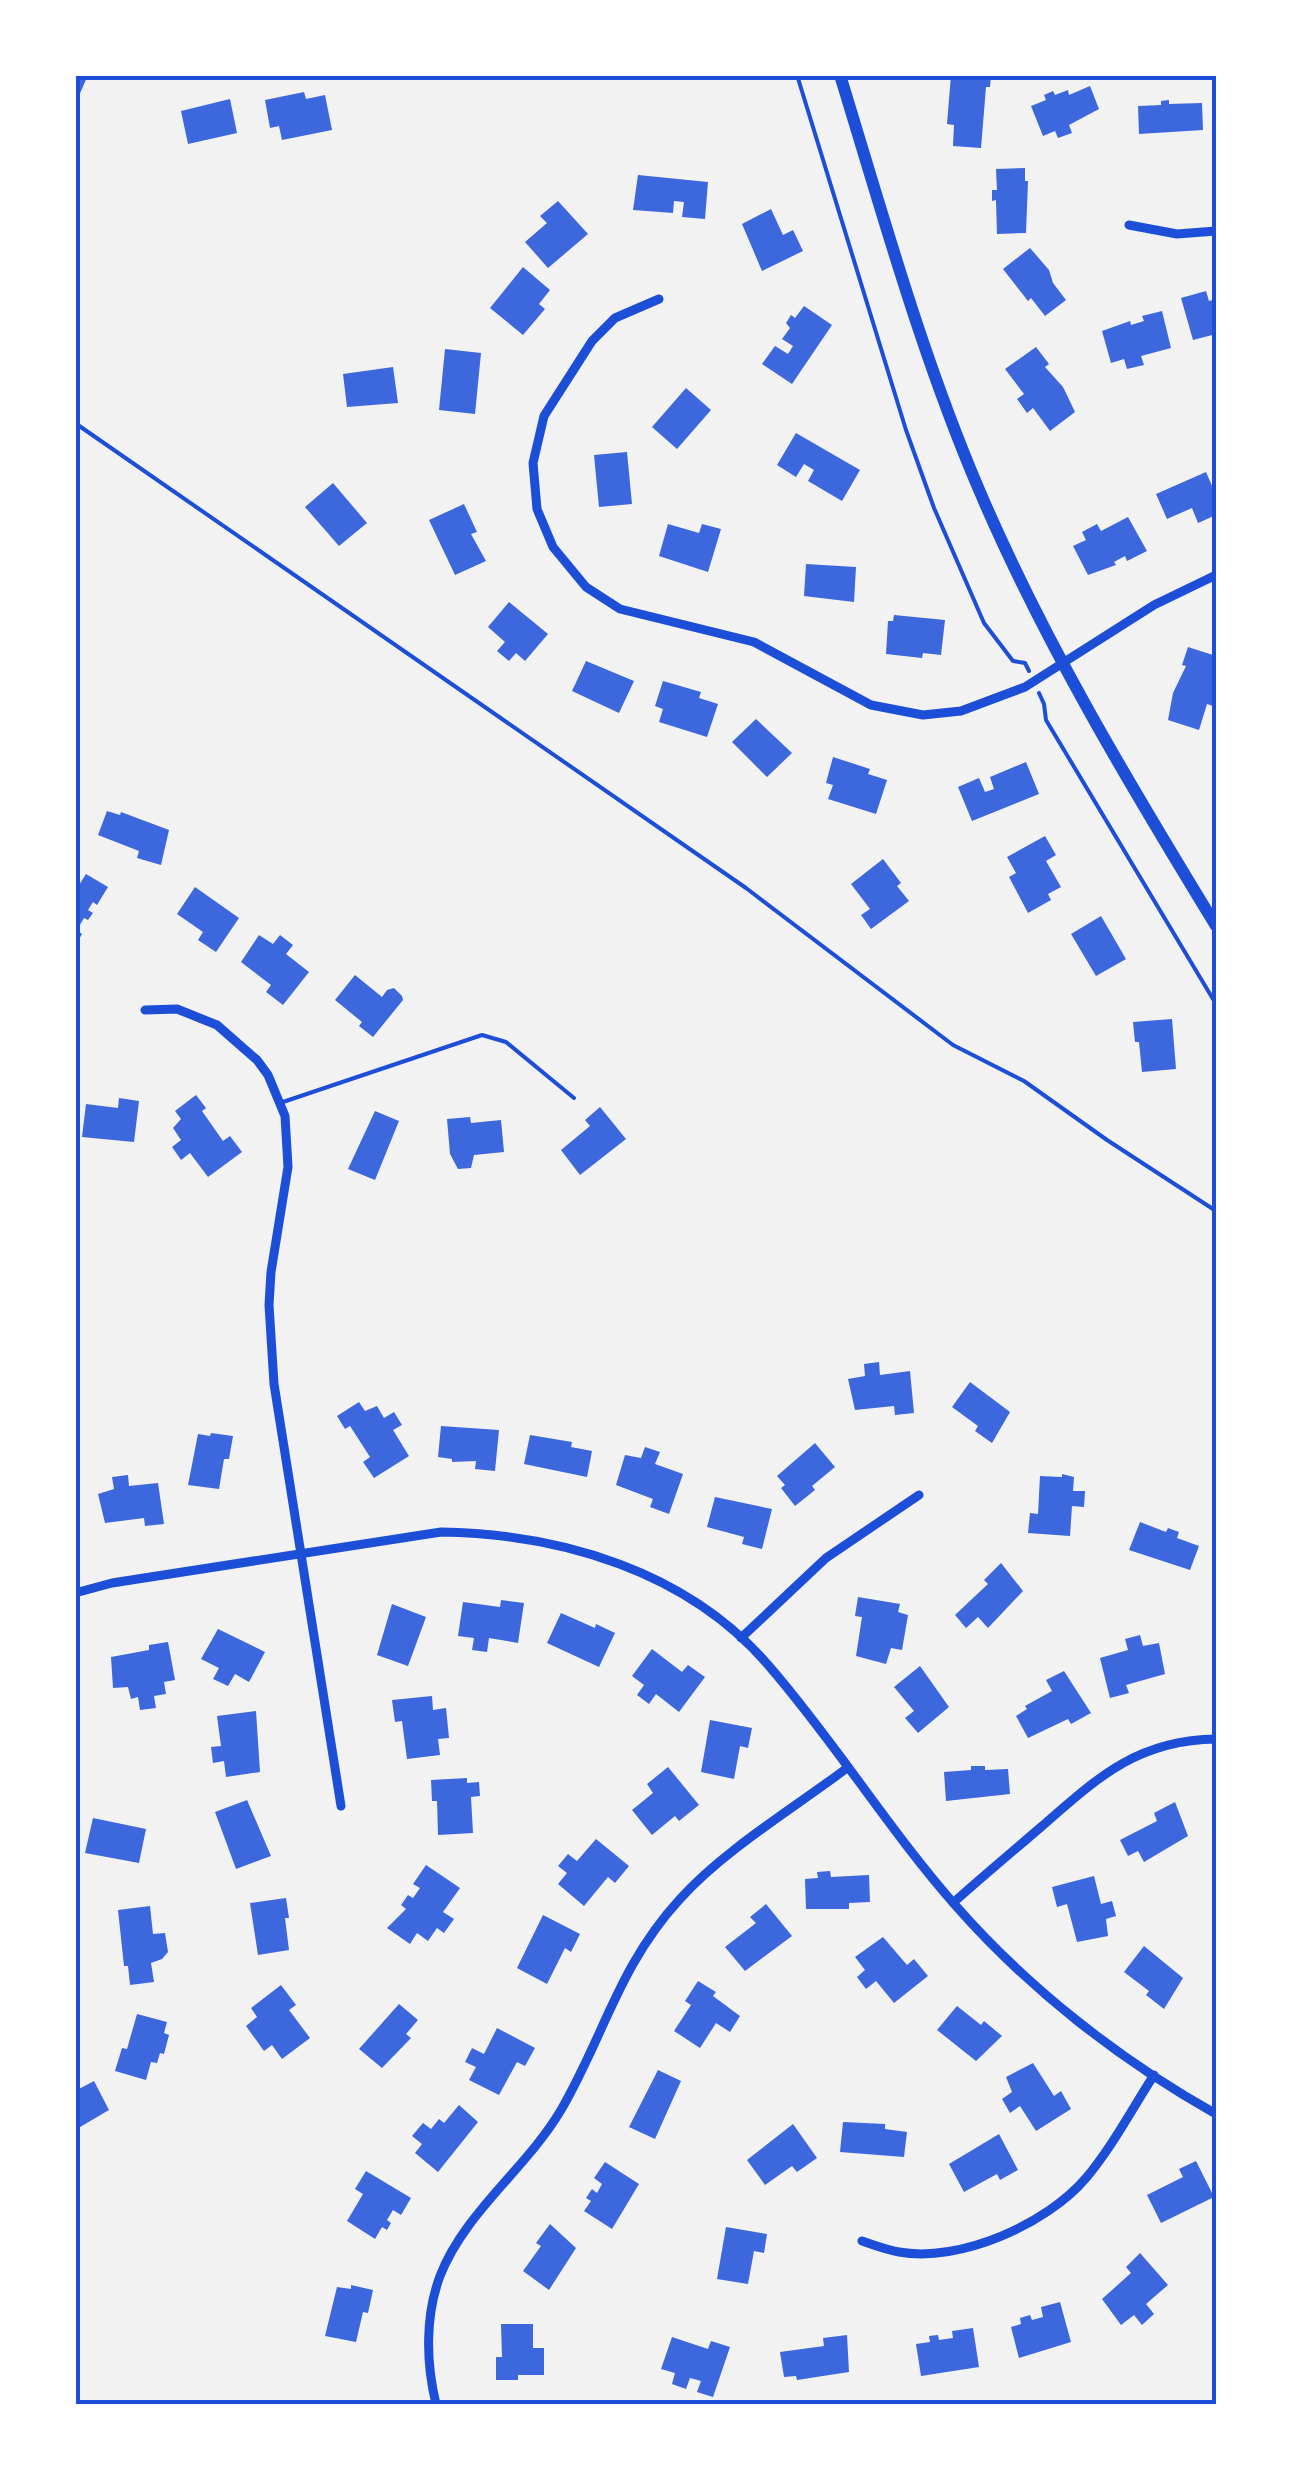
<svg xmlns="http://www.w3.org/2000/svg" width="1291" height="2479" font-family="Commissioner,sans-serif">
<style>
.building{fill:#3d67dc}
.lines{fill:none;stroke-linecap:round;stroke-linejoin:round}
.path{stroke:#1d4ed8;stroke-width:4}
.service{stroke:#1d4ed8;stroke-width:4}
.minor{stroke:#1d4ed8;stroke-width:9}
.secondary{stroke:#1d4ed8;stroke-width:12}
.neatline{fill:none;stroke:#1d4ed8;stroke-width:4}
</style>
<rect width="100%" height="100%" fill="#f2f2f2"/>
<!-- building -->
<path class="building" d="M75 75H88L75 105Z
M951 75H991L990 87H986L981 148 953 146 954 125 947 124Z
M1090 86 1099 109 1069 125 1072 133 1058 138 1055 131 1043 136 1031 106 1046 100 1044 95 1053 91 1055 95 1068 90 1069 95Z
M304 92 306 99 325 95 332 130 282 140 279 126 270 128 265 100Z
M230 99 237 133 188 144 181 111Z
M1169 100V104L1202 103 1203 130 1139 134 1138 106 1161 105V101Z
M1025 168V181H1028L1026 233 997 234 996 200 992 201V190H997L996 169Z
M638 175 708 182 705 219 682 217 684 202 674 201 673 213 633 210Z
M558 201 588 234 548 268 525 242 547 223 540 216Z
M771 209 783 235 793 230 803 251 762 271 742 224Z
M1030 248 1049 270 1053 283 1066 300 1045 316 1031 298 1028 301 1003 269Z
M523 267 550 290 539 304 545 309 523 335 490 308Z
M1206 291 1209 301 1216 299V334L1193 340 1181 298Z
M804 306 832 325 792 384 762 364 775 346 788 354 793 346 782 339 790 328 786 323 791 315 795 318Z
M1162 311 1171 348 1141 356 1144 365 1127 369 1124 359 1111 363 1102 331 1130 321 1131 325 1144 321 1142 316Z
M1036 347 1049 364 1045 367 1063 387 1075 412 1050 431 1033 408 1027 413 1017 399 1024 394 1005 369Z
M445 349 481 353 475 414 439 410Z
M393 367 398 403 347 407 343 374Z
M686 388 711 410 677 449 652 427Z
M796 433 860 470 842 501 808 481 814 470 804 464 796 477 777 465Z
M627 452 632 504 599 507 594 455Z
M1206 472 1216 495V515L1198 523 1192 508 1167 519 1156 494Z
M333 483 367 523 339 546 305 507Z
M464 504 477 532 471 534 486 561 455 575 429 520Z
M1128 517 1147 551 1127 561 1125 556 1114 562 1116 565 1088 575 1073 546 1086 540 1082 532 1097 524 1101 531Z
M668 524 699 533 702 524 721 529 708 572 659 556Z
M806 564 856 567 854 602 804 596Z
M509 602 548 634 525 661 516 653 509 661 497 651 505 642 488 627Z
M894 615 945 620 941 655 923 653 922 658 886 654 888 621H893Z
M1188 647 1216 656V707L1207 704 1199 730 1168 720 1173 693 1186 666 1182 665Z
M586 661 634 681 619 713 572 691Z
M663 681 701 692 699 698 718 704 707 737 659 722 663 709 655 706Z
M756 719 792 753 767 777 732 742Z
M833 757 870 769 868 774 887 780 876 814 828 799 833 785 826 783Z
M1026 762 1039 794 972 821 958 787 979 778 985 792 994 789 990 777Z
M107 811 120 815 121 812 169 830 161 865 137 858 139 851 98 835Z
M1045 836 1056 855 1046 861 1061 887 1048 894 1051 900 1028 913 1009 877 1016 873 1007 857Z
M883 859 901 883 897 886 909 901 871 929 861 915 870 909 851 884Z
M86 874 108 887 97 905 93 902 88 910 93 913 88 920 84 918 77 930 82 934 75 946V883L79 885Z
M195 887 239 918 216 952 198 940 203 932 177 914Z
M1101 916 1126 959 1096 976 1071 934Z
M259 935 273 944 280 935 293 945 286 954 309 972 283 1005 266 992 271 985 241 962Z
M355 975 382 997 387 990 394 988 402 996 403 1000 373 1037 359 1026 362 1022 335 1000Z
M1172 1019 1176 1069 1142 1072 1139 1042H1135L1133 1022Z
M196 1095 206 1108 202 1111 223 1141 230 1136 242 1152 208 1177 190 1153 181 1160 172 1147 181 1140 173 1128 181 1119 175 1111Z
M119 1098 139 1101 134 1142 82 1137 86 1104 118 1108Z
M600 1107 626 1139 580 1175 561 1150 590 1126 585 1120Z
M375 1111 399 1121 375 1180 348 1169Z
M470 1117 471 1123 501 1120 504 1152 474 1155 471 1168 458 1169 450 1154 447 1119Z
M879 1362 880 1375 910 1371 914 1413 895 1415 894 1406 855 1410 848 1379 865 1376 864 1364Z
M970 1382 1010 1412 992 1443 975 1431 978 1426 952 1407Z
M359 1402 365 1411 377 1406 384 1418 394 1412 402 1425 393 1430 409 1456 374 1478 363 1462 370 1457 350 1426 345 1429 337 1416Z
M441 1426 499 1430 495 1471 475 1469 476 1461 452 1462V1459L438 1457Z
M211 1433 233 1436 229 1459H224L219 1489 188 1485 198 1434 210 1436Z
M530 1435 572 1442 571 1447 592 1451 587 1477 524 1464Z
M815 1443 835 1467 812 1486 815 1490 795 1506 781 1488 785 1485 777 1476Z
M645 1447 660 1452 655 1464 683 1474 669 1514 650 1507 653 1499 616 1485 625 1455 641 1458Z
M1062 1474 1074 1477 1073 1491H1085L1084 1507 1072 1506 1070 1536 1028 1533 1030 1513 1038 1514 1040 1476 1062 1477Z
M128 1475 129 1486 158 1483 164 1524 145 1526 144 1518 105 1523 98 1494 114 1489 112 1477Z
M715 1497 772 1509 762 1549 742 1544 744 1537 707 1527Z
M1140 1522 1166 1532 1168 1528 1179 1532 1177 1538 1199 1546 1190 1570 1129 1550Z
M1001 1563 1023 1591 988 1628 978 1617 966 1628 955 1615 988 1584 984 1580Z
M858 1597 900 1604 898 1612 908 1615 902 1650 891 1648 886 1664 856 1656 862 1617 855 1616Z
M501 1600 524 1603 518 1643 489 1638 487 1652 472 1650 474 1638 458 1636 463 1602 500 1607Z
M392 1604 426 1617 408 1666 377 1655Z
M561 1613 595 1628 596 1624 615 1633 599 1667 547 1643Z
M218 1629 265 1652 249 1682 235 1674 228 1686 213 1679 219 1668 201 1659Z
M1140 1635 1143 1646 1159 1643 1165 1674 1126 1685 1129 1693 1110 1698 1100 1658 1128 1650 1125 1639Z
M168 1642 175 1680 164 1682 166 1694 154 1696 156 1708 140 1710 138 1697 131 1699 128 1687 113 1688 111 1657 149 1650V1645Z
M652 1649 682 1672 688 1665 705 1677 679 1712 656 1694 649 1704 637 1695 644 1685 632 1676Z
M920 1666 949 1707 918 1733 905 1718 914 1711 894 1687Z
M1064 1671 1091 1713 1071 1724 1068 1719 1028 1738 1016 1716 1027 1709 1025 1706 1052 1691 1046 1680Z
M432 1696 433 1710 446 1708 449 1738 438 1739 440 1755 407 1759 402 1721 395 1722 392 1700Z
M256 1711 260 1772 226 1777 224 1761 213 1763 211 1747 221 1746 217 1716Z
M710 1720 752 1728 748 1748 740 1746 734 1779 701 1772Z
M971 1766H985V1770L1008 1769 1010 1794 946 1801 944 1772 971 1770Z
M668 1767 699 1805 679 1821 675 1816 652 1835 632 1810 653 1793 647 1784Z
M467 1778V1783L479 1782 480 1796 471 1797 473 1833 438 1835 437 1801H432L431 1780Z
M247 1800 271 1856 236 1869 215 1812Z
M1175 1802 1188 1836 1144 1862 1138 1851 1128 1856 1120 1840 1157 1821 1154 1813Z
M93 1818 146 1829 139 1863 85 1853Z
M596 1839 629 1866 615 1883 608 1877 584 1906 558 1884 567 1873 558 1866 568 1854 577 1861Z
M426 1865 460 1888 443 1912 454 1919 444 1933 437 1928 428 1941 417 1933 410 1944 387 1928 406 1909 401 1905 408 1895 413 1898 420 1888 413 1884Z
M830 1871 831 1877 869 1875 870 1902 849 1903V1909H806L805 1879 818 1878 817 1872Z
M1094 1876 1101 1904 1112 1901 1116 1916 1106 1919 1108 1936 1077 1942 1067 1904 1057 1907 1052 1887Z
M286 1898 289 1918H285L289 1950 258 1955 250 1903Z
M766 1904 792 1936 745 1971 725 1947 756 1923 750 1917Z
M150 1906 153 1934 165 1933 168 1952 162 1959 151 1963 154 1982 130 1985 128 1966H124L118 1910Z
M543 1915 580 1934 571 1952 565 1948 547 1984 517 1968Z
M883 1937 907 1965 914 1959 928 1976 894 2003 876 1981 866 1989 857 1977 865 1970 855 1957Z
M1144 1946 1183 1978 1164 2009 1146 1995 1149 1991 1124 1972Z
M698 1981 716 1992 713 1996 740 2016 730 2032 716 2023 700 2048 674 2031 691 2005 685 2001Z
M281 1985 296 2005 289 2010 310 2038 282 2059 272 2045 264 2051 246 2026 257 2017 251 2008Z
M399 2004 418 2020 406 2034 411 2038 382 2068 359 2049Z
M957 2006 981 2025 984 2021 1002 2036 976 2061 937 2030Z
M137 2014 167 2022 164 2033 169 2035 164 2054 160 2053 157 2063 151 2062 146 2080 115 2071 122 2048 127 2049Z
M497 2028 535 2048 525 2066 517 2062 499 2095 469 2080 476 2067 465 2062 472 2048 484 2054Z
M1033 2063 1054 2096 1061 2091 1071 2109 1036 2131 1020 2106 1010 2113 1002 2099 1012 2092 1006 2077Z
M658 2070 681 2081 655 2139 629 2127Z
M94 2081 109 2110 75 2130V2091Z
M459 2105 478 2122 438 2172 415 2153 422 2144 412 2136 423 2123 431 2129 439 2119 444 2123Z
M843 2122 885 2124V2129L907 2132 904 2157 840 2152Z
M793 2124 817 2158 797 2172 792 2166 765 2185 747 2160Z
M999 2134 1018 2170 1000 2180 997 2174 964 2192 949 2164Z
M1196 2161 1214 2197 1161 2223 1147 2195 1183 2177 1179 2169Z
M605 2162 639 2184 612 2229 584 2211 591 2201 586 2198 592 2189 597 2193 602 2184 594 2178Z
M366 2171 411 2198 401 2215 393 2210 387 2220 391 2223 387 2230 382 2227 375 2239 347 2221 363 2194 355 2189Z
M550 2224 576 2248 549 2290 523 2271 541 2246 536 2243Z
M726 2227 767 2234 764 2253 754 2251 748 2284 717 2279Z
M1140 2253 1168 2285 1146 2304 1154 2314 1142 2325 1134 2315 1121 2325 1102 2299 1131 2273 1126 2267Z
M351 2285 373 2290 368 2313 363 2312 356 2342 325 2336 337 2287 351 2289Z
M1060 2302 1071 2342 1019 2358 1011 2327 1021 2324 1020 2318 1030 2315 1032 2320 1043 2317 1041 2307Z
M501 2324H533V2348H544V2375H518V2380H496V2357H502Z
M973 2328 979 2367 921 2376 916 2344 930 2342 929 2336 938 2335 939 2340 953 2338 952 2331Z
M847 2335 849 2372 797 2380 796 2376 784 2377 780 2352 824 2346 823 2338Z
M672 2337 708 2349 711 2341 730 2347 713 2397 697 2392 701 2381 690 2378 686 2389 672 2384 675 2373 661 2369Z"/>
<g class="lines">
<!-- path -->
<path class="path" d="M797 75 906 430 934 508 984 623 1013 661 1025 663 1029 671
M75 423 746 888 953 1045 1024 1081 1107 1140 1216 1211
M1039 693 1044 704 1046 720 1216 1004"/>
<!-- service -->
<path class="service" d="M280 1103 482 1035 506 1042 574 1098"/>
<!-- minor -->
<path class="minor" d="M1129 225 1177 234 1216 231
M659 299 615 318 592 341 544 416 533 463 537 509 553 547 586 587 620 609 754 642 871 705 923 715 961 711 1025 687 1154 605 1216 575
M145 1010 177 1009 217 1025 257 1060 268 1075 285 1116 288 1167 271 1272 269 1305 274 1384 341 1806
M75 1593 112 1583 441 1532C561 1534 688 1571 769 1666 835 1742 889 1830 956 1906 1029 1989 1120 2060 1216 2114
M741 1638 826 1558 919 1495
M953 1903C982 1877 1012 1852 1041 1827 1097 1778 1137 1740 1216 1739
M862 2241C874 2245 887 2250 899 2252 960 2263 1047 2224 1086 2178 1112 2147 1132 2109 1154 2075
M436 2404C426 2363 425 2316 440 2276 465 2212 526 2169 561 2110 604 2036 619 1965 680 1899 724 1850 794 1808 847 1768"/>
<!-- secondary -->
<path class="secondary" d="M840 75C883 215 922 357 980 492 1045 644 1130 785 1216 926"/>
</g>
<!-- border -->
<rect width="1291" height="2479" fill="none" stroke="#ffffff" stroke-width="155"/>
<rect x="78" y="78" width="1136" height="2324" class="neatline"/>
</svg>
